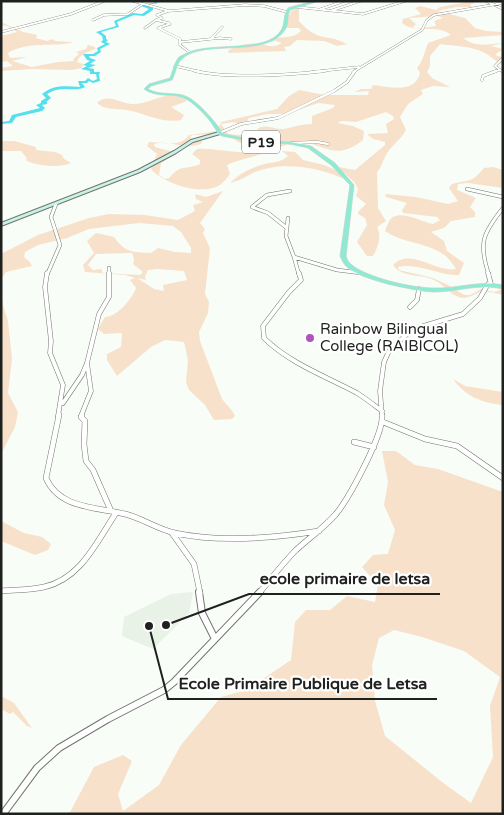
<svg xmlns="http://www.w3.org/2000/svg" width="504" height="815" font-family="'Varela Round',sans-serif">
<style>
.built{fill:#e9f2e6}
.green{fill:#f8e1ca;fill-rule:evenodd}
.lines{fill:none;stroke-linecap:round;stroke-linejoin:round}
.stream{stroke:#57dfee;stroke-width:1}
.river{fill:#57dfee;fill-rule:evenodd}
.street-far5-casing{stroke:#71756f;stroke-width:2.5}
.street-far4-casing{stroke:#71756f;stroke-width:3}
.street-far3-casing{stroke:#71756f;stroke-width:4}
.street-far2-casing{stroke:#71756f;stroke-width:5}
.street-far1-casing{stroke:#71756f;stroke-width:6}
.street-casing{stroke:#71756f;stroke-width:8}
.secondary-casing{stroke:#71756f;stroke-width:2}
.primary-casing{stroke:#d7d7d7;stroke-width:1}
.street-far5{stroke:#fff;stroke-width:2}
.street-far4{stroke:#fff;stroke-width:2.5}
.street-far3{stroke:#fff;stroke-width:3}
.street-far2{stroke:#fff;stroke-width:4}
.street-far1{stroke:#fff;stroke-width:5}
.street{stroke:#fff;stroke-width:6}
.secondary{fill:#c8f4e8;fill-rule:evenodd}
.primary{fill:#91e9d1;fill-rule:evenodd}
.poi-dot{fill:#b153bd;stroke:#fff;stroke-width:2}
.labels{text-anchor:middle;stroke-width:4.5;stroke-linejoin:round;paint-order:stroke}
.shield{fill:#fff;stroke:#626462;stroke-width:1}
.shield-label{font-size:14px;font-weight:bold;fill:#1f211f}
.poi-label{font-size:15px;fill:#1f211f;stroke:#fff;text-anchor:start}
.leader{fill:none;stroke:#1f211f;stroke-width:2}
.callout-dot{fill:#1f211f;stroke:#fff;stroke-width:2}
.callout-label{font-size:16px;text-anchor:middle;font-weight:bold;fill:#1f211f;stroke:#fff;stroke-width:4.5;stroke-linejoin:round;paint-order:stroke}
</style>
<rect width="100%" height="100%" fill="#f8fdf7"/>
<!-- built -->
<path class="built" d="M193 592 189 613 153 649 122 636 124 617 171 594Z"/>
<!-- green -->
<path class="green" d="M472 1H477L470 5 472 7H457L437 11 465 18 475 28 486 31 503 32V35L463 38C476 48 489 44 503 43L491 46 503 49 496 54 497 56 503 57V65C495 61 490 55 483 52 470 46 454 46 440 44L430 56V66L427 72 432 78 450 87 433 86 421 90 423 94 408 104 400 117 406 130C401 140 389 147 385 157 382 163 382 166 377 172L378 208 386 221 377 227C382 237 378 247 373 256H367L357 242 367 225 365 218 358 214V212L366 204 356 196 358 189 355 183 338 167 355 170 385 145V142L373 139 367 134 388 133 386 124 394 119 393 116 386 112 356 122 341 121 338 123 353 126 364 131 363 140C331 165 321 138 293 143 283 145 273 150 264 153 251 158 240 159 227 165L230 174C227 178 222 185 216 187 198 194 164 184 151 169L157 154 147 146 149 142C164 142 180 148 189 135L218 131 221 122 277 109 289 96 299 90 325 95H368L369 91 354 92 361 89H371L373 85C390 87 415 94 420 73L417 68C423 61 425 51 428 43L451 35C436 23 417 35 402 23L403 19 421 14 415 8 420 6 436 10 440 7ZM438 16 443 18 434 21 436 26 415 29 413 27 416 24 409 18ZM318 103 335 105 333 108 312 116V124C302 124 293 127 284 129 274 130 267 123 257 129L266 135 263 137 228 134 221 124 234 122 243 126 249 118 268 114H287ZM216 134 229 136 240 143H264L269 147C255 159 215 147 197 149L192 154 200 160V164C184 171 182 163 169 178L165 179 159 175 161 163 177 153 155 147 154 144C167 139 183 150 201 144L202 141 190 138 192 135Z
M296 8 299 9V21C318 43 327 33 347 44L337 46 324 41 297 40 290 46 284 47 286 51 229 53 228 51C235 46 250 42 259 44 269 45 272 49 282 43L272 40C282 35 292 40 301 31L299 28H284L291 11Z
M1 22 23 32 37 35 36 38 47 41 53 39 55 41 74 42C51 48 30 40 8 53L10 58 27 57 12 61 32 67 58 62 74 61 73 59 79 54 76 52 86 49 88 45 95 47V49C88 52 80 54 77 62L83 64 82 68 72 70 33 69 1 71V68L13 66 7 61 1 62V36L17 32 8 26 1 25Z
M170 95 184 98 187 101 171 107 184 115 181 120C162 124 145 113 127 110 117 108 106 111 97 103 107 93 120 103 131 104 145 105 156 97 170 95Z
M1 141H14L36 147V150L55 152 62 155 64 159 71 163C61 168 37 166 27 161L26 157 21 151H1Z
M282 151 295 152 303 160 324 165 343 173 344 179C319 167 282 161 255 172 246 176 240 181 230 183 239 174 249 169 261 165 270 162 281 163 288 156Z
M493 167 503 170V188L468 183 458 184 457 190 476 198 470 207 475 212V217L451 221 444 228 431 232 444 241 447 251 464 263 459 275C439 276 419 262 398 267L399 270 433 278 448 285 464 295H470L481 289 494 292 503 289V295C495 293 487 291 480 292 475 294 470 297 465 298 452 298 446 286 436 281 422 273 403 279 393 265 411 247 436 273 456 269 453 264 448 257 443 254 425 242 402 243 385 231 387 226 389 219 393 217 404 211 422 222 433 224L440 220 437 217 403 213 402 210 407 203 386 197 385 194 416 197 448 204 458 201 449 188 452 184C469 179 471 184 484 168Z
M223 191 200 223 205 229 203 233 210 248 205 294 209 302 208 313 199 332 200 341 222 399 233 412 235 416 232 419 214 420 205 405 189 390 186 382 188 360 184 342 165 340 151 347 117 376 107 360V354L121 347 122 333 104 334 98 329 105 317C117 317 132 299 136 288L130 280 135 278 125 275 85 272 83 265 94 253 87 241 96 233 114 237C125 253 133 252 151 253L158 248 175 252 191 253V248L181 232 173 226 139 223 89 229 67 238 38 245 25 252 24 257 30 262 32 266 6 272 1 279V254L38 235 89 218 109 214 145 215 178 220 195 211 193 205 203 202 196 199 195 194 206 197ZM129 253H132L134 259 133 264 143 272 140 275 103 273 101 269 93 270 88 265 96 254ZM157 269 184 271 187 280 163 285 164 291 154 289 137 278 146 280 145 276 148 270Z
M1 287 3 305 8 321 12 359 8 393 18 412 15 427 2 452 1 464Z
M453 379 465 386 503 392V405C482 403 465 396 453 379Z
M382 451H396L415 465 438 469 503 492V814H69L94 767 123 755 132 761 118 794 123 811 159 785 181 745 221 697 246 690 291 660 295 622 306 610H330L347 596 375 602 378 585 362 567 373 555 388 554 395 530 384 505 388 482ZM394 630 422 637 464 651 500 677 490 706 493 757 471 803 442 782 385 736 375 701 372 665 379 638Z
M1 521 24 533 42 537 51 544 48 550 35 555 1 541Z
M1 696 14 703 32 728 27 726 13 712 10 714 1 709Z"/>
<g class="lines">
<!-- stream -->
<path class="stream" d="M148 4 157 3 153 1"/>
<!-- river -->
<path class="river" d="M146 4 147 6H152L151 8H153V10L144 16 134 15 117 22 119 27 101 32 106 36V39L108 40 106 42 110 44 100 49 101 52 95 56H89L90 58 96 60 90 64 96 65 88 68 94 69V72H100L99 75 100 81 93 83 89 81 87 83H82L85 87C74 93 63 84 47 94L51 98 46 102H47V104L42 105 45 108 42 111 16 117 12 123 1 124V122L9 121 12 115 40 108 36 105 41 103V101L46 98 42 94C54 84 66 86 80 87L78 81H85L88 78 93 81 97 79 96 74H90V71L81 69 87 66 83 65 90 61 87 60 83 54H93L98 51 97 48 105 44 101 42 103 40 102 36 96 32 116 26 114 21 133 13 142 14 149 9 141 6Z"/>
<defs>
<path id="street-far5" d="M133 1 169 11 245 5 264 6 287 12
M486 1 503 9
M296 7 363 14 405 1
M321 9 344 1
M333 10 360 1
M168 11 157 15 162 18 156 20 169 23
M93 20 104 15 128 14 143 4
M170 24 158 28 180 39V45L189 52
M145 28 156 20
M1 32 71 14 104 1
M210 40 222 27
M181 42 220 38 231 39
M503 58 495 66 503 72
M175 66 201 72
M311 72 359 67
M353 72 422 30 427 20 434 15 503 3
M493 72 499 70"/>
<path id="street-far4" d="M195 71C229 79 290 75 325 71
M482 80 483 76 496 71
M219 133 241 124 278 118 334 91 347 82 355 71
M290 143 317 142 328 144"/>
<path id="street-far3" d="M467 189 503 197
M288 218 286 236 294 257 337 270 361 273
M287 228 268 213 252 207 267 195 290 191
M294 257 299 275
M109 268V275
M47 275 60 245 51 217 56 204
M489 275C478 243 483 233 503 208"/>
<path id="street-far2" d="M47 273 45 287 51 341 50 353 63 385 58 416
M299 273 301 280 289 292 263 326 264 338C289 363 325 376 357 393 365 398 374 405 382 411
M488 273 491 284
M410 307 417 300 419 289
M63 403 82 375 87 363 99 314 109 297V273
M81 416 91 391 87 363
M382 416 380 391 384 362 389 351 406 335 417 328 463 314 480 298 488 284"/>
<path id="street-far1" d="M59 415 46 478C59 509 97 507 125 514 142 518 157 529 175 533 220 543 274 538 319 531
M82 415 81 417 85 421 84 444 86 461 93 470 111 511
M383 422 425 439 457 446 503 478
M354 442 374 447
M172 533 194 564 200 593
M1 591C15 590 31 590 44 587 81 579 97 541 116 513
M259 593C271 579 283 563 296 550 310 537 324 528 336 514 349 498 384 434 382 415"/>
<path id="street" d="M199 592 202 613 215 639
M3 814 37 768 59 748 108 719 164 690 174 682 260 592"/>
<path id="secondary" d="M219 132H220V134L193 142 176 153 140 172 1 226V223L138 170 174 151 191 140Z"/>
<path id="primary" d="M314 1H319L290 10C287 15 289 23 286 28 269 60 203 38 182 59 176 64 176 73 172 80L151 86 148 89C162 97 179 90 191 99 200 105 210 116 217 125 220 128 220 131 224 134L254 140 290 142 311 146 335 163 354 185 346 256C347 260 349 263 352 265 368 278 413 288 433 288 457 289 479 280 503 285V289C479 283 457 292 434 292 414 291 359 280 346 266 343 263 342 260 340 256L350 185 331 165 308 148 290 144 254 142 222 136C217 133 217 131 214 127 210 119 194 103 186 99 173 92 158 99 144 89L149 84 170 78C173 71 174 63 179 57 182 55 186 54 189 52 213 43 258 51 276 36 288 26 281 18 288 8Z"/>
</defs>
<!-- street-far5 casing -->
<use href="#street-far5" class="street-far5-casing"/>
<!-- street-far4 casing -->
<use href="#street-far4" class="street-far4-casing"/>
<!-- street-far3 casing -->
<use href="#street-far3" class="street-far3-casing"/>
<!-- street-far2 casing -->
<use href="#street-far2" class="street-far2-casing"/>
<!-- street-far1 casing -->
<use href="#street-far1" class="street-far1-casing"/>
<!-- street casing -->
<use href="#street" class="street-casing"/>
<!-- secondary casing -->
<use href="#secondary" class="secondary-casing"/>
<!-- primary casing -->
<use href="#primary" class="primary-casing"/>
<!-- street-far5 -->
<use href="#street-far5" class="street-far5"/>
<!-- street-far4 -->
<use href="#street-far4" class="street-far4"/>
<!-- street-far3 -->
<use href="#street-far3" class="street-far3"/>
<!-- street-far2 -->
<use href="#street-far2" class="street-far2"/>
<!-- street-far1 -->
<use href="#street-far1" class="street-far1"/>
<!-- street -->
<use href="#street" class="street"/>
<!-- secondary -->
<use href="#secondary" class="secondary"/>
<!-- primary -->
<use href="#primary" class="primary"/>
</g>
<!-- markers -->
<circle class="poi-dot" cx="310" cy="338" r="5"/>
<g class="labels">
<!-- shield labels -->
<rect class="shield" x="242" y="130.5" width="38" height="23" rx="4"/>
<g class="shield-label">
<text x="261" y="147">P19</text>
</g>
<!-- poi labels -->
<g class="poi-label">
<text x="320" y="334">Rainbow Bilingual<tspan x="320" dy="17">College (RAIBICOL)</tspan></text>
</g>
</g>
<!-- callouts -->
<path class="leader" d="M166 625L249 594H440M149 626L168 699H437"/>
<g class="callout-dot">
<circle cx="166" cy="625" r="5"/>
<circle cx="149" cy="626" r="5"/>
</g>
<g class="callout-label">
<text x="345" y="584">ecole primaire de letsa</text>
<text x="303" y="689">Ecole Primaire Publique de Letsa</text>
</g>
<!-- border -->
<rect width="504" height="815" fill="none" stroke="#1f211f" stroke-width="5"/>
</svg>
